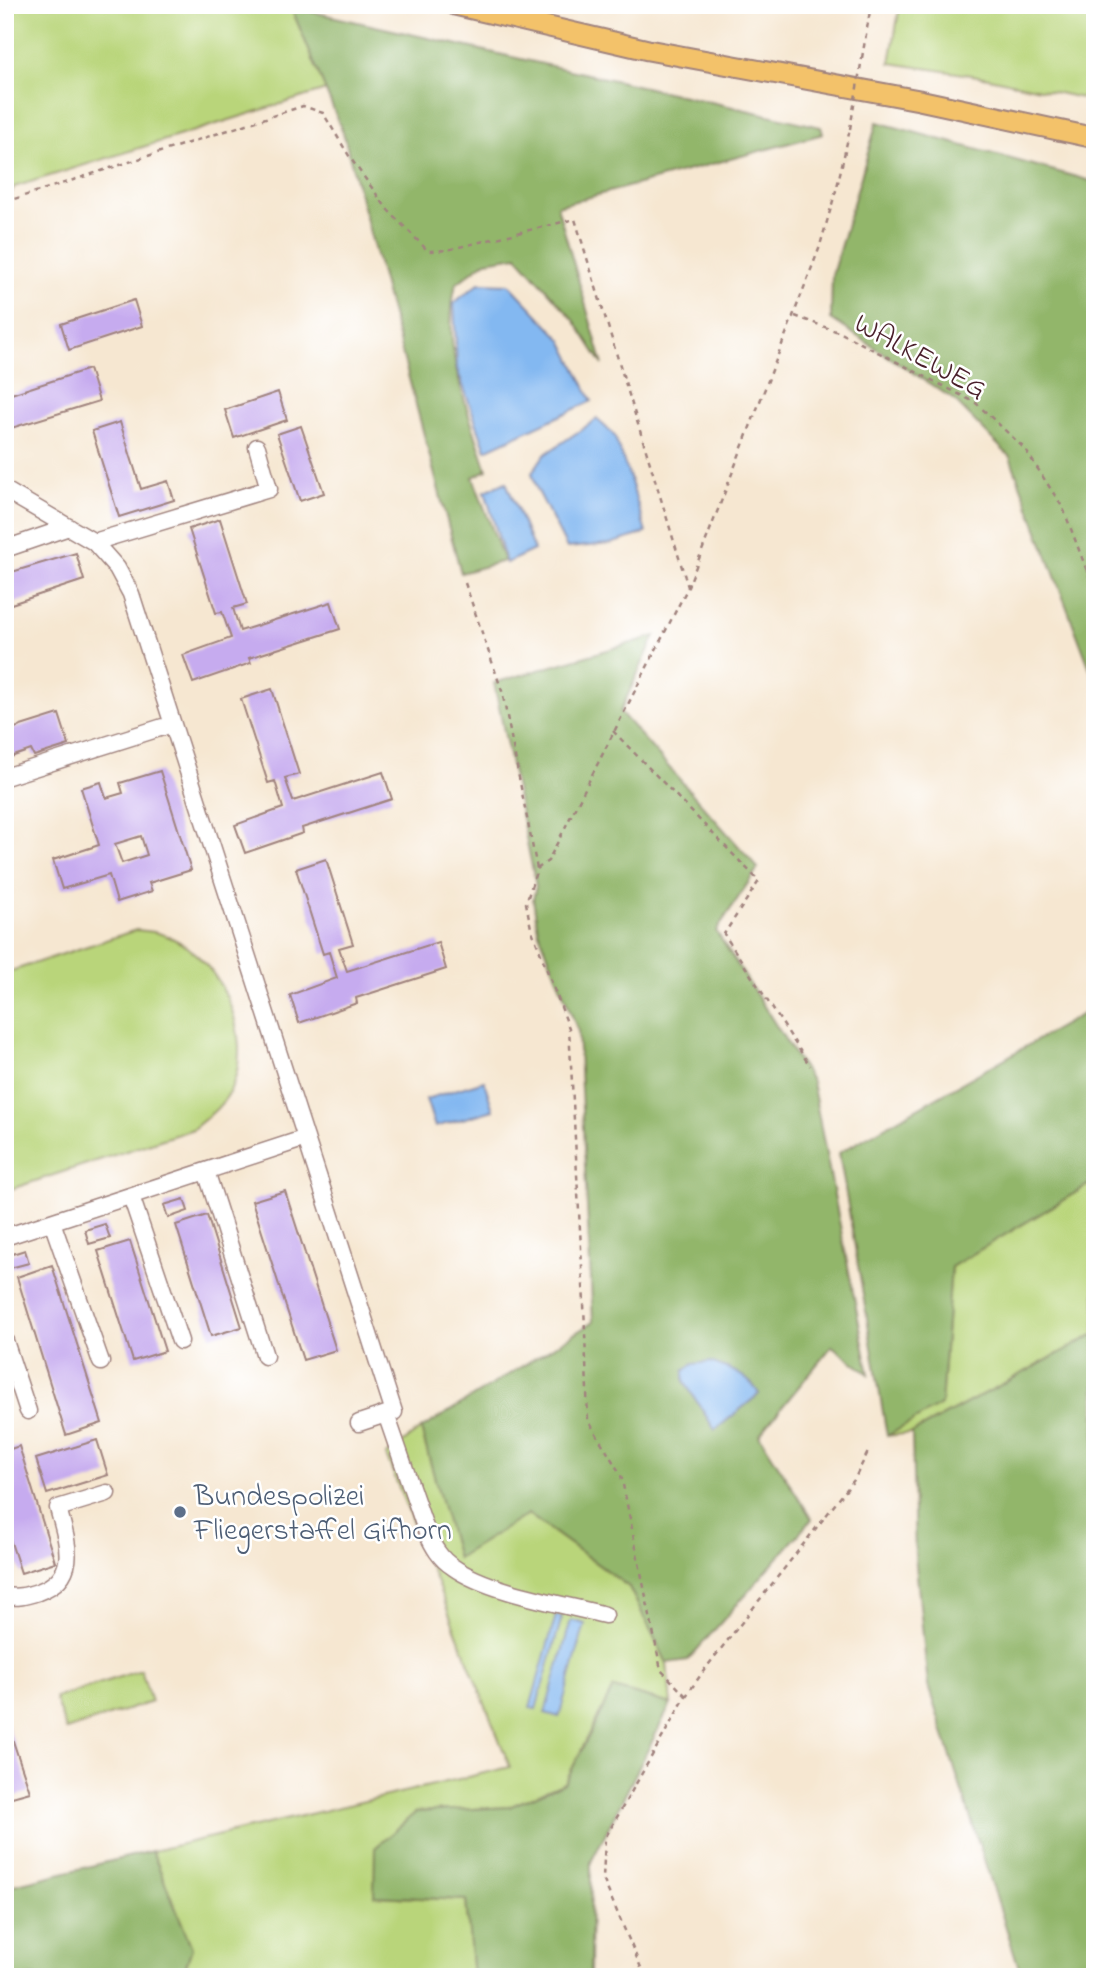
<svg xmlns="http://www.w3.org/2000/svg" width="1100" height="1982" font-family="'Indie Flower',sans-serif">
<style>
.green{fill:#b9d57a;stroke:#827a52;stroke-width:2}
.forest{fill:#92b66a;stroke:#6e6a4a;stroke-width:2;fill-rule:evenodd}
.water{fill:#83b8f1;stroke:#666c8e;stroke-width:2}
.building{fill:#c6abef;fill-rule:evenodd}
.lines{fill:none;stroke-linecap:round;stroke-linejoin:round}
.minor-casing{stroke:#a0837e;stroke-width:19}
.major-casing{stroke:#a0837e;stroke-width:23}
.path{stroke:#a0837e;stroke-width:2.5;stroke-dasharray:5 5;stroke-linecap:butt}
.minor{stroke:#fff;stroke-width:16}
.major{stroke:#f3c26a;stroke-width:19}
.path-bridge{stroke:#a0837e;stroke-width:2.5;stroke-dasharray:5 5;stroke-linecap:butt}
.service-dot{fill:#5c6f8a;stroke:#fff;stroke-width:2.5}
.labels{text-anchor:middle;stroke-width:5;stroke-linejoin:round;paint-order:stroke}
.street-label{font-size:30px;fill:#4a1f2b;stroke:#fff}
.service-label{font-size:30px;fill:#4e5e75;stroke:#fff;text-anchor:start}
</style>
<rect width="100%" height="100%" fill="#fff"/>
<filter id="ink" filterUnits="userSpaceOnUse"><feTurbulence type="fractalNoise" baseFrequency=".0143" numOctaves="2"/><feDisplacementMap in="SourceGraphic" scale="14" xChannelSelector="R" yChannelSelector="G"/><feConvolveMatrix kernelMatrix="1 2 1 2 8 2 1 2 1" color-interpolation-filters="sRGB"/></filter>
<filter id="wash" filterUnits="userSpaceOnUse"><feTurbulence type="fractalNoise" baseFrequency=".00686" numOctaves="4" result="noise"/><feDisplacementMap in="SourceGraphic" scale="28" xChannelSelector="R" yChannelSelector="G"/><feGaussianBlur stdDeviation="1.57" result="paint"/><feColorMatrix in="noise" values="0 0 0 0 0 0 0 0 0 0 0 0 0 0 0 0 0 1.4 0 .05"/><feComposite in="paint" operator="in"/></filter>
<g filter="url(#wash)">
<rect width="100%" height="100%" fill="#f6e7d1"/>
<!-- green -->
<path class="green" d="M5 5H286L291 7 326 90 14 187 5 205Z
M900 5H1095V101L984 77 890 63Z
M136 930C143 931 151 931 158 933 217 948 258 1036 230 1091 222 1107 206 1118 193 1129L5 1191V973Z
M1095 1181V1334L912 1433 887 1436 941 1405 951 1267Z
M421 1429 457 1557 528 1514 629 1587 667 1663 671 1704 613 1688 565 1783 509 1807 416 1812 375 1896 466 1900 473 1977H182L192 1948 152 1851 510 1767 386 1455Z
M141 1670 151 1702 66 1730 55 1698Z"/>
<!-- forest -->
<path class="forest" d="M291 7 821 127 823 134 557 206 603 365 574 320 517 256 486 261 456 284C440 347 468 410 487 470L473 477 504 561 461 573 343 132Z
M877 122 1095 182V682L1010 457 953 399 831 319 832 275Z
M655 636 620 712 758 868 716 931 812 1082 869 1374 832 1346 759 1435 812 1519 688 1660 667 1663 629 1587 528 1514 457 1558 421 1429 593 1322 578 1031 538 930 533 899 536 886 494 683ZM693 1364C719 1368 745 1369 759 1394L715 1430 684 1381V1371Z
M1095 1007V1181L951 1267 941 1405 887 1436 839 1153Z
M1095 1334V1977H1022L928 1686 915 1555 912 1433Z
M613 1688 671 1704 591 1862 590 1977H473L466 1900 374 1896 375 1848 416 1812 509 1807 565 1783Z
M152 1851 192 1948 182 1977H5V1887Z"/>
<!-- water -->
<path class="water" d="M479 283 509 284 562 340 592 401 486 450 457 369 454 303Z
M597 419 614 435 630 478 646 533 610 544 567 548 537 489 532 473 544 455Z
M506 482 534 550 506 563 485 491Z
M484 1081 493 1110 435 1127 426 1099Z
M710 1362C730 1369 749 1375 759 1394L715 1430 684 1381V1371L693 1364Z
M556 1615 562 1617 536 1709 530 1708Z
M571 1620 585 1624 559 1717 545 1713Z"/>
<g id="blocks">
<!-- building -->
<path class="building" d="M134 300 142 326 69 350 61 324Z
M89 369 99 401 5 430V396Z
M278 392 287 420 234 438 225 410Z
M120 422 141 489 168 481 174 500 119 517 92 431Z
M301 426 324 493 300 501 277 434Z
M220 519 247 604 233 608 240 631 331 602 340 629 249 658 251 663 193 683 183 655 231 638 222 612 216 613 189 529Z
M76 553 84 580 5 606V574Z
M272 689 299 774 285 778 293 801 383 772 392 799 302 828 303 833 245 853 235 825 283 808 275 781 268 783 241 699Z
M59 714 69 745 34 756 31 750 5 759V731Z
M160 771 191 870 149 883 152 891 117 902 109 875 62 889 53 860 99 845 81 788 101 782 106 798 123 793 120 783ZM141 836 147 855 122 863 115 844Z
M326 859 353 944 339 948 347 971 438 942 446 969 356 998 357 1003 299 1023 290 995 337 978 329 952 323 954 296 869Z
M285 1191 336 1350 303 1360 252 1201Z
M184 1199 188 1211 168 1218 164 1205Z
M207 1215 242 1327 211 1336 176 1225Z
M105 1224 110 1238 89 1244 85 1230Z
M130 1241 165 1351 133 1361 98 1251Z
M25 1250 29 1263 10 1268 6 1256Z
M52 1265 102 1423 66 1435 17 1277Z
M97 1440 108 1475 47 1494 36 1459Z
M19 1446 55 1562 21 1573 5 1524V1451Z
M5 1717 30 1792 5 1799Z"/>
</g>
</g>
<g filter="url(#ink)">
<use href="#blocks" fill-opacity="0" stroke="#a0837e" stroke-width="2"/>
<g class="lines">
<defs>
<path id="minor" d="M5 490 94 542 117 568 131 594 394 1412 386 1414 427 1533C433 1546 440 1559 453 1567 488 1592 562 1604 605 1615
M94 542 269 489 257 447
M5 549 69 527
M5 777 163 727
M206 1171 265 1356
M131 1196 180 1341
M52 1222 101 1362
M5 1237 306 1138
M5 1341 28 1411
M359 1423 386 1414
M5 1596C18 1598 25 1596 38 1592 81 1577 67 1542 58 1508L107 1493"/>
<path id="major" d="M455 5 648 50 919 100 1095 138"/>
</defs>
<!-- minor casing -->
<use href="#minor" class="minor-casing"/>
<!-- major casing -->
<use href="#major" class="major-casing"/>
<!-- path -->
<path class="path" d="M862 58 871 5
M5 202 303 106 323 113 351 159 388 210 428 251 447 250 575 219 688 587
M795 316 841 333 976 403 1025 449 1063 508 1095 592
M1087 572 1095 568
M465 583 502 691 537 869
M613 731 759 881 724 934 810 1066
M686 1696 661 1670 621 1475 588 1420 584 1303 569 1028 531 928 526 903 537 869 548 861 688 587 819 249 837 187 850 129
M645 1977 603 1879 605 1838 686 1696 705 1669 854 1480 869 1450"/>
<!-- minor -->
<use href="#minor" class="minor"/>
<!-- major -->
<use href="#major" class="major"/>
<!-- path-bridge -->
<path class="path-bridge" d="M850 129 862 58"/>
</g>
</g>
<!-- markers -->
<circle class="service-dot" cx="180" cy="1512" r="7"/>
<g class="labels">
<!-- street labels -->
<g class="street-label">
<text transform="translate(921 355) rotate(29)" y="10">WALKEWEG</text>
</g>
<!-- service labels -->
<g class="service-label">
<text x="194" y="1505">Bundespolizei<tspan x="194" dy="34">Fliegerstaffel Gifhorn</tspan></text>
</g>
</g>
<!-- margin -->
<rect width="1100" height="1982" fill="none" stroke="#fff" stroke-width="28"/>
</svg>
